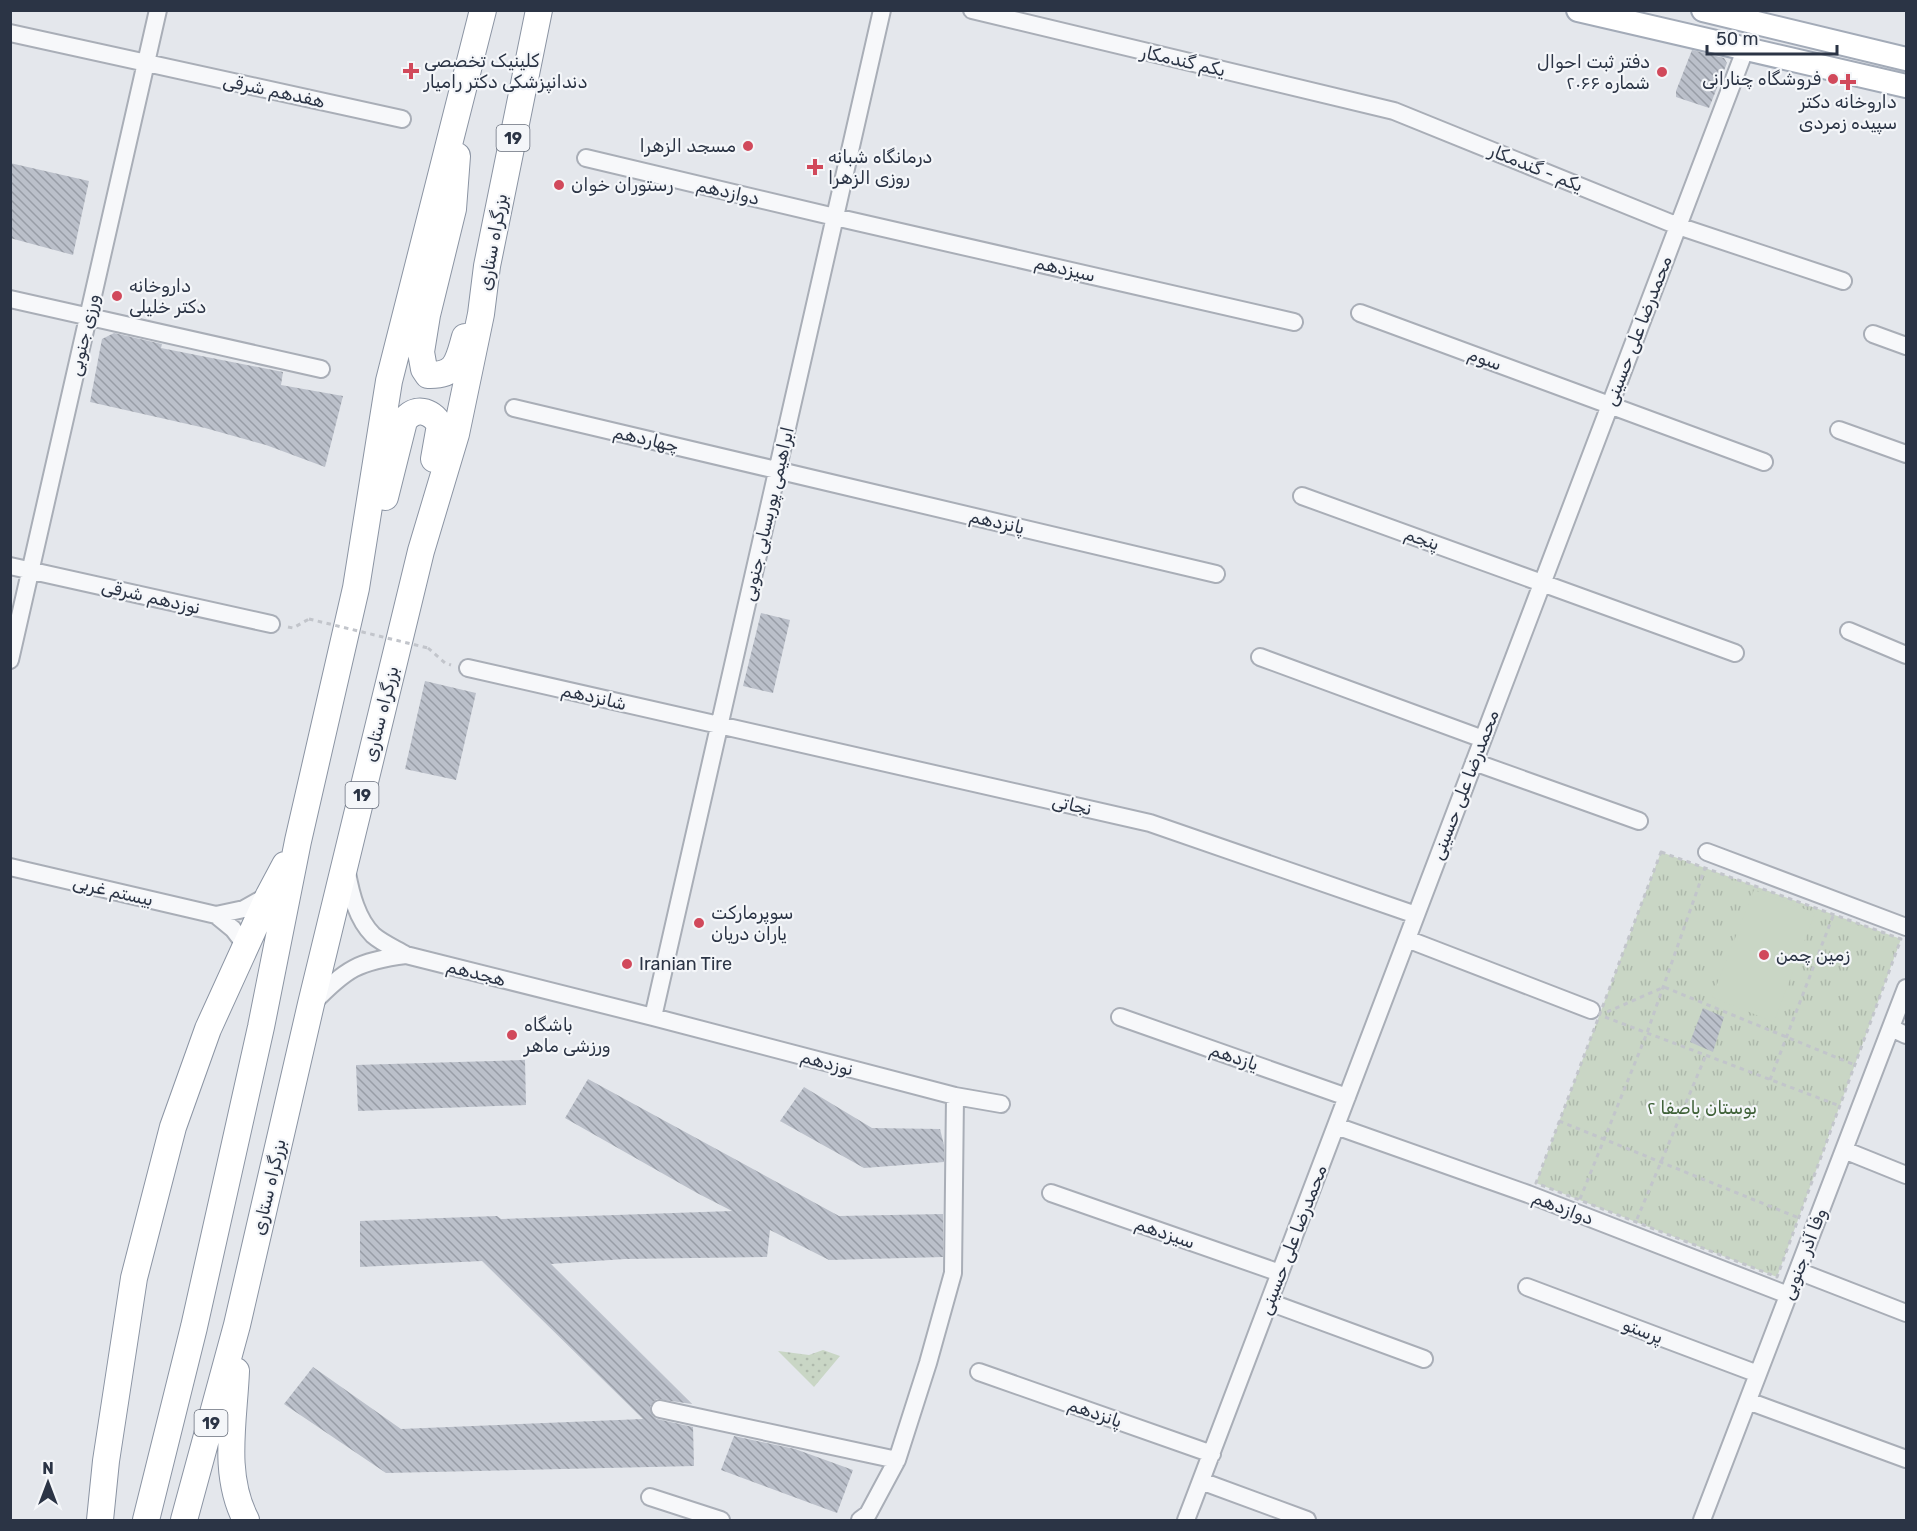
<svg xmlns="http://www.w3.org/2000/svg" width="1917" height="1531" font-family="Rubik,Cairo,sans-serif">
<style>
.grass{fill:url(#grass-tufts)}
.garden{fill:url(#garden-dots)}
.pitch{fill:#c9d6c5}
.building{fill:url(#building-back-hatch)}
.lines{fill:none;stroke-linecap:round;stroke-linejoin:round}
.minor-casing{stroke:#a9aeb7;stroke-width:20}
.major-casing{stroke:#a3abb8;stroke-width:26}
.highway-casing{stroke:#8b94a3;stroke-width:28}
.path{stroke:#c2c5cb;stroke-width:3;stroke-dasharray:4.5 4.5;stroke-linecap:butt}
.minor{stroke:#f7f8fa;stroke-width:16}
.major{stroke:#fff;stroke-width:22}
.highway{stroke:#fff;stroke-width:26}
.path-bridge{stroke:#c2c5cb;stroke-width:3;stroke-dasharray:4.5 4.5;stroke-linecap:butt}
.poi-dot{fill:#d1495b;stroke:#f4f6f9;stroke-width:2}
.labels{text-anchor:middle;stroke-width:4.5;stroke-linejoin:round;paint-order:stroke}
.shield{fill:#f4f6f9;stroke:#676e7b;stroke-width:1.5}
.shield-label{font-size:16px;font-weight:bold;fill:#2b3445}
.poi-label{font-size:18px;fill:#2b3445;stroke:#f4f6f9;text-anchor:start}
.street-label{font-size:18px;fill:#2b3445;stroke:#f4f6f9}
.park-label{font-size:18px;fill:#3f6138;stroke:#f4f6f9}
</style>
<defs>
<pattern id="grass-tufts" width="24" height="20" patternUnits="userSpaceOnUse" patternTransform="scale(1.5)"><rect width="24" height="20" fill="#c9d6c5"/><path d="M3 7l-1-3M5 7V3M7 7l1-3M15 17l-1-3M17 17v-4M19 17l1-3" fill="none" stroke="#adb8ab"/></pattern>
<pattern id="garden-dots" width="8" height="8" patternUnits="userSpaceOnUse" patternTransform="scale(1.5)"><rect width="8" height="8" fill="#c9d6c5"/><path d="M2 2h.1M6 6h.1" fill="none" stroke="#adb8ab" stroke-width="1.8" stroke-linecap="round"/></pattern>
<pattern id="building-back-hatch" width="6" height="6" patternUnits="userSpaceOnUse" patternTransform="scale(1.5)"><rect width="6" height="6" fill="#bbc0ca"/><path d="M-1 5l2 2M0 0l6 6M5-1l2 2" fill="none" stroke="#989da6"/></pattern>
</defs>
<rect width="100%" height="100%" fill="#e4e7ec"/>
<!-- grass -->
<path class="grass" d="M1661 852 1901 939 1777 1277 1536 1183Z"/>
<!-- garden -->
<path class="garden" d="M823 1350 840 1356 814 1387 778 1351 809 1355Z"/>
<!-- pitch -->
<path class="pitch" d="M1754 890 1815 913 1774 1022 1712 997Z"/>
<!-- building -->
<path class="building" d="M1692 50 1724 58 1727 63 1709 108 1676 97V91Z
M10 163 89 181 73 255 10 238Z
M114 333 162 344 161 348 283 372 281 385 343 396 325 467 266 445 205 428 90 402 102 339Z
M761 613 790 620 773 693 743 686Z
M425 681 476 693 456 780 405 769Z
M1703 1008 1724 1017 1713 1052 1690 1042Z
M525 1060 526 1105 358 1111 356 1065Z
M588 1079 839 1216 943 1214V1257L829 1260 770 1230 767 1257 625 1259 551 1264 692 1404 657 1399 653 1402 650 1407 653 1416 657 1419 693 1427 694 1466 386 1473 284 1404 313 1367 401 1429 643 1419 482 1261 360 1267V1221L497 1216 501 1219 732 1211 697 1193 565 1118Z
M804 1087 872 1128 940 1129 944 1145V1162L864 1168 780 1121Z
M734 1436 795 1449 853 1470 837 1513 721 1470Z"/>
<g class="lines">
<defs>
<path id="minor" d="M972 10 1394 111 1678 226 1843 281
M10 33 402 119
M586 158 835 217 1294 322
M10 299 321 369
M1360 313 1764 462
M1873 334 1906 346
M514 408 1216 574
M1839 430 1906 454
M1302 496 1735 653
M10 566 271 624
M1849 631 1906 655
M1260 657 1483 739
M10 660 158 10
M468 668 1150 823 1416 915
M1474 762 1639 821
M1707 852 1906 927
M10 867 216 915 244 909 269 895
M347 873C351 894 357 919 373 935 382 943 396 949 406 955
M216 915 233 929 246 946
M1407 939 1591 1010
M313 1003C346 969 358 961 406 955L653 1017 955 1096 1001 1104
M653 1017 882 10
M1120 1017 1347 1097
M1891 1028 1906 1035
M1336 1126 1528 1194 1788 1295
M1844 1150 1906 1175
M1051 1193 1280 1273
M1798 1271 1906 1313
M1527 1287 1758 1374
M1269 1302 1424 1359
M979 1372 1212 1454
M1748 1401 1906 1459
M660 1409 897 1460
M1201 1481 1307 1520
M650 1497 721 1520
M860 1520 868 1514 897 1460 928 1363 953 1273 955 1096
M1186 1520 1745 50
M1702 1520 1906 988"/>
<path id="major" d="M1578 10 1906 86
M1703 10 1906 59"/>
<path id="highway" d="M457 156 453 209 427 315 421 352 424 369 428 375C457 376 458 361 465 337
M385 497 404 421C415 406 431 410 440 425L434 459
M236 1371C234 1421 222 1474 246 1520
M100 1520 106 1461 134 1278 173 1127 208 1029 269 895 285 865
M146 1520 194 1327 261 1027 298 841 356 588 389 381 483 10
M184 1520 237 1325 311 1004 421 551 456 434 481 314 487 266 539 10"/>
</defs>
<!-- minor casing -->
<use href="#minor" class="minor-casing"/>
<!-- major casing -->
<use href="#major" class="major-casing"/>
<!-- highway casing -->
<use href="#highway" class="highway-casing"/>
<!-- path -->
<path class="path" d="M288 627 293 628 309 619
M428 648 445 663 451 665
M1661 852 1901 939 1777 1277 1536 1183Z
M1607 1012 1664 987 1855 1065
M1605 1017 1840 1106
M1770 1080 1833 916
M1559 1121 1799 1218
M1580 1199 1647 1033 1705 868
M1637 1219 1706 1055"/>
<!-- minor -->
<use href="#minor" class="minor"/>
<!-- major -->
<use href="#major" class="major"/>
<!-- highway -->
<use href="#highway" class="highway"/>
<!-- path-bridge -->
<path class="path-bridge" d="M309 619 428 648"/>
</g>
<!-- markers -->
<g class="poi-dot">
<path d="M408 62h6v6h6v6h-6v6h-6v-6h-6v-6h6z"/>
<circle cx="1662" cy="72" r="6"/>
<circle cx="1833" cy="79" r="6"/>
<path d="M1845 73h6v6h6v6h-6v6h-6v-6h-6v-6h6z"/>
<circle cx="748" cy="146" r="6"/>
<path d="M812 158h6v6h6v6h-6v6h-6v-6h-6v-6h6z"/>
<circle cx="559" cy="185" r="6"/>
<circle cx="117" cy="296" r="6"/>
<circle cx="699" cy="923" r="6"/>
<circle cx="1764" cy="955" r="6"/>
<circle cx="627" cy="964" r="6"/>
<circle cx="512" cy="1035" r="6"/>
</g>
<g class="labels">
<!-- shield labels -->
<g class="shield">
<rect x="496.5" y="125" width="33" height="26" rx="4.5"/>
<rect x="345.5" y="782" width="33" height="26" rx="4.5"/>
<rect x="194.5" y="1410" width="33" height="26" rx="4.5"/>
</g>
<g class="shield-label">
<text x="513" y="144">19</text>
<text x="362" y="801">19</text>
<text x="211" y="1429">19</text>
</g>
<!-- poi labels -->
<g class="poi-label">
<text x="424" y="67">کلینیک تخصصی<tspan x="424" dy="21">دندانپزشکی دکتر رامیار</tspan></text>
<text x="1650" y="68" text-anchor="end">دفتر ثبت احوال<tspan x="1650" dy="21">شماره ۲۰۶۶</tspan></text>
<text x="1821" y="85" text-anchor="end">فروشگاه چنارانی</text>
<text x="1848" y="108" text-anchor="middle">داروخانه دکتر<tspan x="1848" dy="21">سپیده زمردی</tspan></text>
<text x="736" y="152" text-anchor="end">مسجد الزهرا</text>
<text x="828" y="163">درمانگاه شبانه<tspan x="828" dy="21">روزی الزهرا</tspan></text>
<text x="571" y="191">رستوران خوان</text>
<text x="129" y="292">داروخانه<tspan x="129" dy="21">دکتر خلیلی</tspan></text>
<text x="711" y="919">سوپرمارکت<tspan x="711" dy="21">یاران دریان</tspan></text>
<text x="1776" y="961">زمین چمن</text>
<text x="639" y="970">Iranian Tire</text>
<text x="524" y="1031">باشگاه<tspan x="524" dy="21">ورزشی ماهر</tspan></text>
</g>
<!-- street labels -->
<g class="street-label">
<text transform="translate(1183 61) rotate(13)" y="6">یکم گندمکار</text>
<text transform="translate(274 91) rotate(12)" y="6">هفدهم شرقی</text>
<text transform="translate(1536 168) rotate(22)" y="6">یکم - گندمکار</text>
<text transform="translate(728 192) rotate(13)" y="6">دوازدهم</text>
<text transform="translate(493 242) rotate(-80)" y="6">بزرگراه ستاری</text>
<text transform="translate(1065 269) rotate(13)" y="6">سیزدهم</text>
<text transform="translate(1638 331) rotate(-69)" y="6">محمدرضا علی حسینی</text>
<text transform="translate(84 335) rotate(-77)" y="6">ورزی جنوبی</text>
<text transform="translate(1485 359) rotate(20)" y="6">سوم</text>
<text transform="translate(646 439) rotate(13)" y="6">چهاردهم</text>
<text transform="translate(768 514) rotate(-77)" y="6">ابراهیمی پوربسابی جنوبی</text>
<text transform="translate(997 522) rotate(13)" y="6">پانزدهم</text>
<text transform="translate(1422 539) rotate(20)" y="6">پنجم</text>
<text transform="translate(151 597) rotate(13)" y="6">نوزدهم شرقی</text>
<text transform="translate(594 697) rotate(13)" y="6">شانزدهم</text>
<text transform="translate(381 714) rotate(-76)" y="6">بزرگراه ستاری</text>
<text transform="translate(1465 785) rotate(-69)" y="6">محمدرضا علی حسینی</text>
<text transform="translate(1072 805) rotate(13)" y="6">نجاتی</text>
<text transform="translate(113 891) rotate(13)" y="6">بیستم غربی</text>
<text transform="translate(476 973) rotate(14)" y="6">هجدهم</text>
<text transform="translate(1234 1057) rotate(19)" y="6">یازدهم</text>
<text transform="translate(827 1063) rotate(15)" y="6">نوزدهم</text>
<text transform="translate(269 1187) rotate(-77)" y="6">بزرگراه ستاری</text>
<text transform="translate(1563 1208) rotate(21)" y="6">دوازدهم</text>
<text transform="translate(1165 1233) rotate(19)" y="6">سیزدهم</text>
<text transform="translate(1293 1240) rotate(-69)" y="6">محمدرضا علی حسینی</text>
<text transform="translate(1804 1254) rotate(-69)" y="6">وفا آذر جنوبی</text>
<text transform="translate(1643 1331) rotate(21)" y="6">پرستو</text>
<text transform="translate(1095 1413) rotate(19)" y="6">پانزدهم</text>
</g>
<!-- park labels -->
<g class="park-label">
<text x="1702" y="1114">بوستان باصفا ۲</text>
</g>
</g>
<!-- border -->
<rect width="1917" height="1531" fill="none" stroke="#2b3445" stroke-width="24"/>
<!-- north arrow -->
<g transform="translate(48 1483)" stroke="#f4f6f9" stroke-width="4.5" paint-order="stroke">
<path d="M0-4.5L10 22L0 15L-10 22Z" fill="#2b3445"/>
<text y="-9" font-size="16" font-weight="bold" text-anchor="middle" fill="#2b3445">N</text>
</g>
<!-- scale -->
<path d="M1707 45v9h130v-9" fill="none" stroke="#2b3445" stroke-width="3"/>
<text x="1716" y="45" font-size="18" fill="#2b3445" stroke="#f4f6f9" stroke-width="4.5" paint-order="stroke">50 m</text>
</svg>
